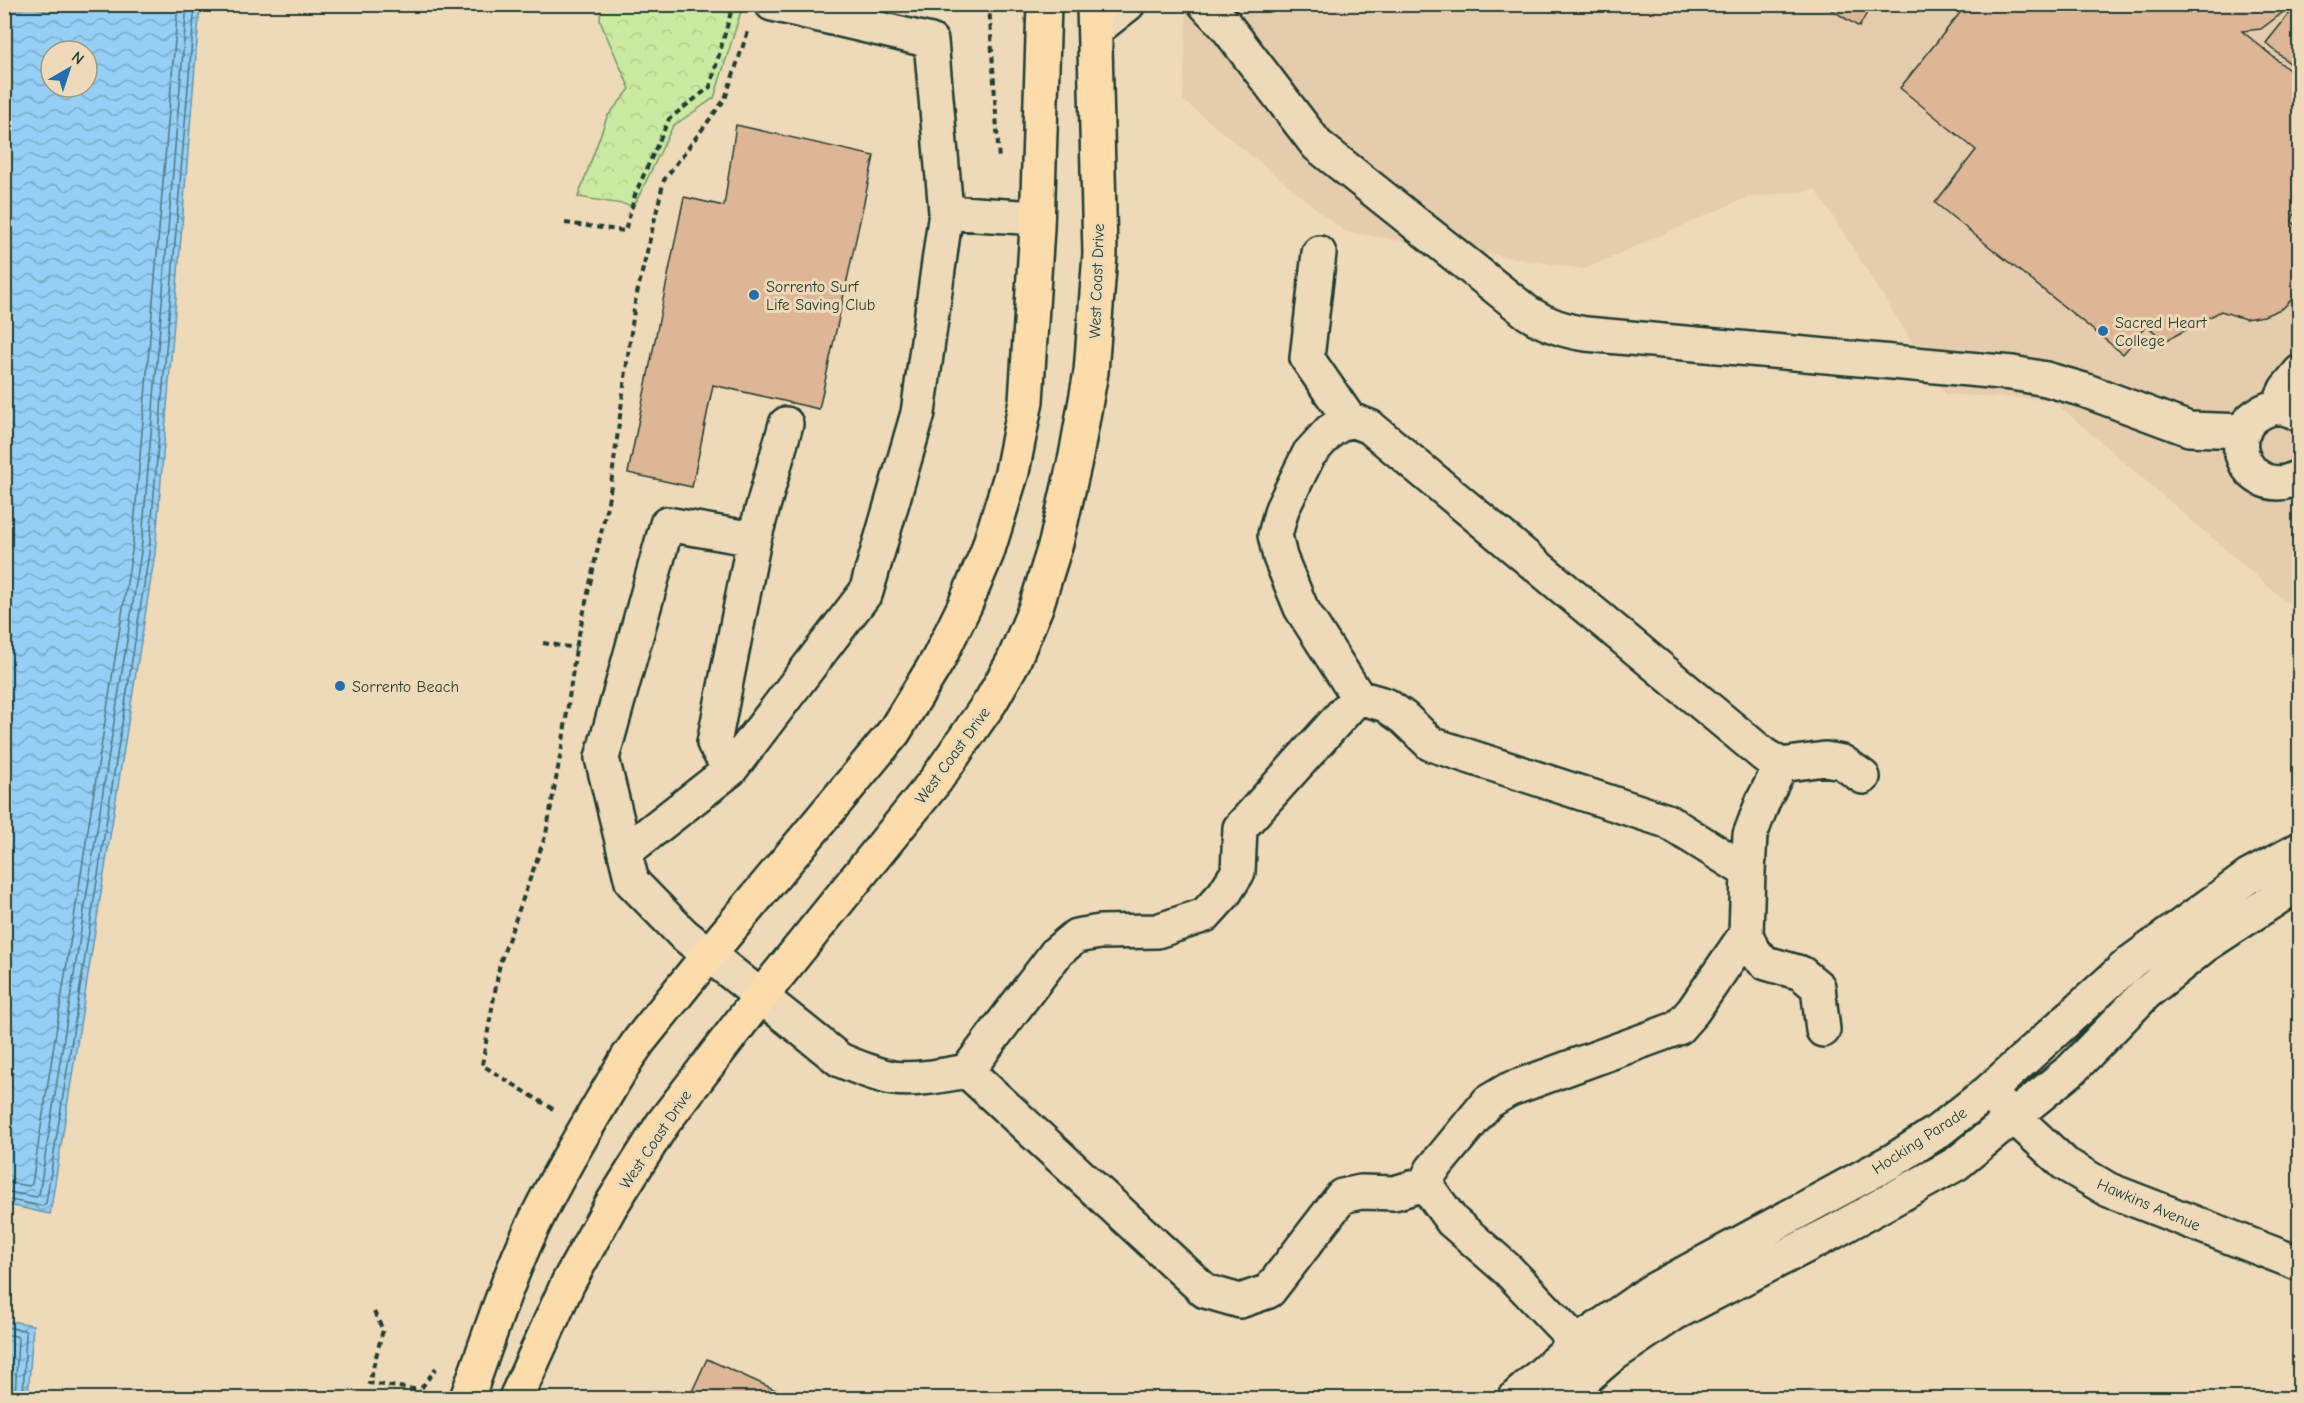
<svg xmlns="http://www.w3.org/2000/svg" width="2304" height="1403" font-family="'Comic Neue',sans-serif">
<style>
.built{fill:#e5ccac}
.forest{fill:url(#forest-crowns);stroke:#74946a;stroke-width:1.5}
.water{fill:url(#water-waves);stroke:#6695a8;stroke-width:1.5;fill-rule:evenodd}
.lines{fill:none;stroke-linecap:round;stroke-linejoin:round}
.shore{stroke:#4e7781;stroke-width:1.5}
.building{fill:#deb696;stroke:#1f3d34;stroke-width:1.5}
.minor-casing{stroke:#1f3d34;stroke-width:38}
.major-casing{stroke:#1f3d34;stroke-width:38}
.path{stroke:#1f3d34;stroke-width:4;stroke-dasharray:6 4.5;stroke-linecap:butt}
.minor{stroke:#eedab8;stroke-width:33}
.major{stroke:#fddcac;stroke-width:33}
.poi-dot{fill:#1f6fb2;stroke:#eedab8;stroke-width:2}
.labels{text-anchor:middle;stroke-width:6;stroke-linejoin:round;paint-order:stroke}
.street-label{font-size:16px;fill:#1f3d34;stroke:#eedab8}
.poi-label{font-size:16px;fill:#1f3d34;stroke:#eedab8;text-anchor:start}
</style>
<defs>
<pattern id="forest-crowns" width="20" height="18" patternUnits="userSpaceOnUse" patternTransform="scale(1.5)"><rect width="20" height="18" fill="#caeaa1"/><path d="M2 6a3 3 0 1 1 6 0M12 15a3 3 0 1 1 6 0" fill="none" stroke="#adca8b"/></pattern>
<pattern id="water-waves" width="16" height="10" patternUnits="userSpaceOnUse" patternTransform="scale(1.5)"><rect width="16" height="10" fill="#95cff5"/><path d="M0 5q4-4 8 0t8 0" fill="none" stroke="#79a9c7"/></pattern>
</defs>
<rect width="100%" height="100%" fill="#eedab8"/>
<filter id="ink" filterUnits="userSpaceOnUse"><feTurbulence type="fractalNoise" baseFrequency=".0167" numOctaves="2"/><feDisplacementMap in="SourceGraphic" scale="12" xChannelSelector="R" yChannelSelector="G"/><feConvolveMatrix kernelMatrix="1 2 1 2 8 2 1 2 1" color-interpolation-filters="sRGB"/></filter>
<g filter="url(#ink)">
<!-- built -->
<path class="built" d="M1187 5H2299V613L2052 400 1945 394 1816 190 1748 197 1584 269 1345 232 1183 100Z"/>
<!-- forest -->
<path class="forest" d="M601 5H743L714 98 673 126 634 206 578 197 607 117 630 89 600 21Z"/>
<!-- water -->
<path class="water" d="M4 5H200L155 553 50 1214 4 1204ZM51 51H87V87H51Z
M5 1320 33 1325 28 1398H5Z"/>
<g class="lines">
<!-- shore -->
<path class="shore" d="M4 1182 29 1186 32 1184 132 551 178 4
M4 1191 36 1197 39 1195 141 552 187 4
M4 1199 42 1206 46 1203 149 553 195 4
M4 1327 24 1330 26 1332 23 1398
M4 1334 16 1336 18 1338 15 1398"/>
</g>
<!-- building -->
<path class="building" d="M1822 4H1872L1859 27Z
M1967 4H2286L2282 13 2261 29 2242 31 2300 79V196L2292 221 2300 231 2298 293 2283 308 2264 316 2245 319 2221 311 2165 341 2147 326 2123 354 1935 203 1976 150 1900 88Z
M2297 4H2300V72L2266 43Z
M736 125 874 156 819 409 713 385 692 487 628 473 684 197 724 206Z
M707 1359 789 1396 788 1398H689Z"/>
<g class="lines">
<defs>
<path id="minor" d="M1205 4 1226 26 1317 145 1528 313C1547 325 1564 331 1586 334L2012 373 2046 379 2084 390 2189 429 2244 431
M1095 30 1128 4
M946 212 1037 218
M1319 253 1307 358 1349 419
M2277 408 2286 389 2300 372
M2300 415C2289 408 2276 405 2264 411 2214 434 2253 505 2300 476
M786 424 754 539 667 524 602 758 632 882 683 934 840 1060C857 1067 875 1075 893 1078 917 1081 944 1075 967 1071L1057 952 1076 936 1100 932 1157 931 1205 915 1224 894 1238 872 1240 828 1358 697 1301 608 1280 557 1275 535 1282 509 1309 454 1330 431 1349 419 1370 427 1764 755 1781 765 1825 759 1842 762 1863 777
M1358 697 1386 705 1404 718 1431 744 1667 821 1748 872 1750 835 1763 801 1781 765
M730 770 714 743 754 539
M625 852 730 770 866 592 918 413 946 212 931 41 772 4
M1748 872 1746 934 1753 952 1766 963 1801 973 1818 987 1823 1030
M967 1071 1205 1291 1240 1301 1269 1291 1342 1196 1361 1192 1394 1193 1425 1184 1432 1170 1488 1102 1508 1090 1678 1028 1693 1011 1746 934
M2000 1104 2065 1164 2109 1190 2300 1264
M1425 1184 1452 1221 1508 1270 1566 1331 1574 1345
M1515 1398 1574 1345 1650 1292 1894 1160 1937 1132 1988 1092 2131 962 2248 877 2300 849
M1562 1398 1611 1356 1675 1313 1835 1231 1956 1164 2072 1069 2146 993 2204 946 2300 883"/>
<path id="major" d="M467 1398C487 1343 505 1286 530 1232 559 1171 594 1115 628 1057L640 1040 709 954 894 732 938 660 965 605 987 553 1012 472 1026 401 1037 228 1044 4
M516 1398 568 1283 610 1207 663 1123 761 996 936 780 991 701 1013 662 1036 607 1056 543 1076 456 1091 372 1100 254 1094 4"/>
</defs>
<!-- minor casing -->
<use href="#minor" class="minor-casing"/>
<!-- major casing -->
<use href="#major" class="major-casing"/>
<!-- path -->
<path class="path" d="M989 4 999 161
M565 223 625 231 636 192 669 119 710 87 733 5
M543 643 576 648
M553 1109 482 1065 500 963 546 834 563 741 576 648 610 492 635 302 664 180 725 99 748 31
M374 1312 383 1330 369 1383 420 1390
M420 1398V1390L436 1368"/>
<!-- minor -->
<use href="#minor" class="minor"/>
<!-- major -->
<use href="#major" class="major"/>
</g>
</g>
<!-- markers -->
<g class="poi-dot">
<circle cx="754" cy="295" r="6"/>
<circle cx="2103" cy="331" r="6"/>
<circle cx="340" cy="686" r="6"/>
</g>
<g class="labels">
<!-- street labels -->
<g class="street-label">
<text transform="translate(1096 281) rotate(-88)" y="6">West Coast Drive</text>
<text transform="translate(952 755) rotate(-54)" y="6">West Coast Drive</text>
<text transform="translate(655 1139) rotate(-56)" y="6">West Coast Drive</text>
<text transform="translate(1919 1140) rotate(-33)" y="6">Hocking Parade</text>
<text transform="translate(2149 1204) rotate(23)" y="6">Hawkins Avenue</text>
</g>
<!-- poi labels -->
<g class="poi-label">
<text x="766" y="292">Sorrento Surf<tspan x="766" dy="18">Life Saving Club</tspan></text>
<text x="2115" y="328">Sacred Heart<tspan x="2115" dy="18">College</tspan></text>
<text x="352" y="692">Sorrento Beach</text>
</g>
</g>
<!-- margin -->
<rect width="2304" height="1403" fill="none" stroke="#eedab8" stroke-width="24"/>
<rect x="12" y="12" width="2280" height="1379" fill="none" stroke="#1f3d34" stroke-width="2" filter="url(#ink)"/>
<!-- north arrow -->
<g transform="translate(69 69) rotate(39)"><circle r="28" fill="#eedab8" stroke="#9b9b83" stroke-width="1.5"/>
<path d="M0-4.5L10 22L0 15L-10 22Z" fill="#1f6fb2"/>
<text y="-9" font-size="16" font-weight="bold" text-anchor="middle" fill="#1f3d34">N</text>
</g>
</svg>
